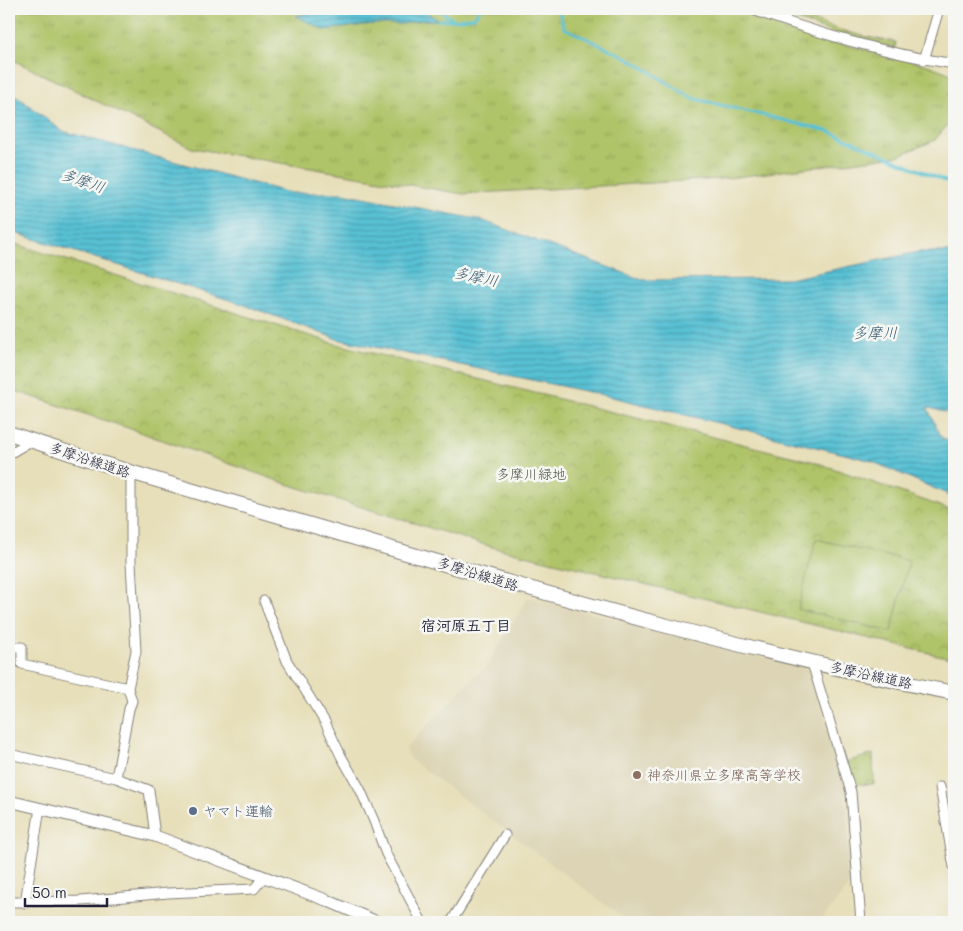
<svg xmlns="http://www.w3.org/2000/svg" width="963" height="931" font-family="Mali,'Klee One',sans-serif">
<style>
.built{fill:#dcd4b5}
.grass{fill:url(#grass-tufts);stroke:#687251}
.park{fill:url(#park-crowns);stroke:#687251}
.pitch{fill:#afc367;stroke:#687251}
.water{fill:url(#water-rules);stroke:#3d7288}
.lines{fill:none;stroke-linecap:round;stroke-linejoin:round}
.stream{stroke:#58c1d4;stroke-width:3}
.minor-casing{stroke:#84807a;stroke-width:11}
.tertiary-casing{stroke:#84807a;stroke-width:13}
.primary-casing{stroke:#84807a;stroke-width:16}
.minor{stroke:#fff;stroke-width:9}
.tertiary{stroke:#fff;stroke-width:11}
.primary{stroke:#fff;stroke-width:14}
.education-dot{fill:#8d6e63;stroke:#f6f6f2;stroke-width:2}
.service-dot{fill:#5c6f8a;stroke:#f6f6f2;stroke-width:2}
.labels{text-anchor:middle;stroke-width:5;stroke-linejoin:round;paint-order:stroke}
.street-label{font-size:14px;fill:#22223b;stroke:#f6f6f2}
.park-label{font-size:14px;fill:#535a4a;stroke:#f6f6f2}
.education-label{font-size:14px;fill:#785e54;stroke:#f6f6f2;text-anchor:start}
.service-label{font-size:14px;fill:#4e5e75;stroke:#f6f6f2;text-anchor:start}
.water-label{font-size:15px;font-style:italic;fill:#355a71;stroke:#f6f6f2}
.neighbourhood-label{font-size:15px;font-weight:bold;fill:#22223b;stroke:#f6f6f2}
</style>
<defs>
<pattern id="grass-tufts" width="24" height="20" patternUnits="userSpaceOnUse" patternTransform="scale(1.25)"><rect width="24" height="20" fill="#afc367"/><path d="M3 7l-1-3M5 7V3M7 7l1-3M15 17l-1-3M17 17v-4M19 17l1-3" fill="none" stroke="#96a75a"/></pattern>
<pattern id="park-crowns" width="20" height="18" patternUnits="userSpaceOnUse" patternTransform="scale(1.25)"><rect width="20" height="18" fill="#afc367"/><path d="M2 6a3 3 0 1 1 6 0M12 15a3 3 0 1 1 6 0" fill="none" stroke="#96a75a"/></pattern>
<pattern id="water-rules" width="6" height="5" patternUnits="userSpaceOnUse" patternTransform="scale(1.25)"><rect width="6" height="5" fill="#58c1d4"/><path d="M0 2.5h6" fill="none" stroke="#489cad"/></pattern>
</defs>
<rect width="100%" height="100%" fill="#f6f6f2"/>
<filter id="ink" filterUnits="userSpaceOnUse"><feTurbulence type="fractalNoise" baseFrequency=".02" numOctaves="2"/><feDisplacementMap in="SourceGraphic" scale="10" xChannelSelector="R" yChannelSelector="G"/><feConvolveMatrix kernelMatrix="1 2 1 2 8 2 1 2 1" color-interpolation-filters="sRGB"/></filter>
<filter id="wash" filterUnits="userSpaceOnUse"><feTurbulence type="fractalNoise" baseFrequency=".0096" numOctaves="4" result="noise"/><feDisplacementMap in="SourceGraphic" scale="20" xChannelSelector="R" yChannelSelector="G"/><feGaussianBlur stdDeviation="1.12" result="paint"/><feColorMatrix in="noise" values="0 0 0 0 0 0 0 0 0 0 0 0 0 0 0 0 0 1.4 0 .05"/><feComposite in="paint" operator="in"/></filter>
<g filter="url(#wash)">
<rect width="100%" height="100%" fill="#e7dfb9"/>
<!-- built -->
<path class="built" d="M528 597 810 669 846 791 850 884 820 922H629L410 759 405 749 476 674 486 668Z"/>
<!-- grass -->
<path class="grass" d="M9 9H732L837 43 928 65 954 75V117L935 140 898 156 720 179 463 194 192 148 9 58Z
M766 9H792L802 10 809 13V19C837 30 866 38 896 42L895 48 831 32Z"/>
<!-- park -->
<path class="park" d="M9 242 336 344 815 462 954 511V659L492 547 287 484 128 428 9 389Z
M873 754 874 784C850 785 853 784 846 762Z"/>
<!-- pitch -->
<path class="pitch" d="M816 539 909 561 891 632 798 609Z"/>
<!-- water -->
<path class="water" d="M326 9H421L438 20H422L402 24H373L324 30 296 16Z
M9 90 62 131 290 193H343L481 220 643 280 789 279 919 252H954V415L927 407 941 437 954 444V497L869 460 608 396 337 339 239 303 9 231Z"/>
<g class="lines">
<!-- stream -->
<path class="stream" d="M437 9 454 20 474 17 480 9
M558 9 564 28 628 58 692 98 828 131 954 185
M438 20H454"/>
</g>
</g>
<g filter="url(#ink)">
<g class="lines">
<defs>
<path id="minor" d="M750 9C818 33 883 53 954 64
M924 60 939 9
M9 454 31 441
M264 601 287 661 325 722 341 756 360 789 374 821 386 854 422 922
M9 647H22V664L128 688
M812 663 851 792 861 922
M9 754 116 778 149 790 155 836
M116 778 129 709 132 701 128 688 136 651 131 563V473
M940 787 954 867
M9 902 81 901 168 893 254 889 264 877
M25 903 40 808
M451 922 505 835"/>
<path id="tertiary" d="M9 801 155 836 326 900 377 922"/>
<path id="primary" d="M9 433C129 474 251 507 372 543 564 599 757 654 954 693"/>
</defs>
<!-- minor casing -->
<use href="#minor" class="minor-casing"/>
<!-- tertiary casing -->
<use href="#tertiary" class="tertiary-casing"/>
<!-- primary casing -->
<use href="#primary" class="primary-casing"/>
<!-- minor -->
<use href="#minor" class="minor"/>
<!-- tertiary -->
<use href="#tertiary" class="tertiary"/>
<!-- primary -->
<use href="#primary" class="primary"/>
</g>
</g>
<!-- markers -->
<circle class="education-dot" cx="637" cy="775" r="5"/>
<circle class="service-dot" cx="193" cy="811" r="5"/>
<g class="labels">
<!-- street labels -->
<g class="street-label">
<text transform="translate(90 460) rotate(18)" y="5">多摩沿線道路</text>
<text transform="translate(478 574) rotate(17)" y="5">多摩沿線道路</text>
<text transform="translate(871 675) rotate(12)" y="5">多摩沿線道路</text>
</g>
<!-- park labels -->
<g class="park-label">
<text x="531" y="479">多摩川緑地</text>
</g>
<!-- education labels -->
<g class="education-label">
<text x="647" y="780">神奈川県立多摩高等学校</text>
</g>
<!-- service labels -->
<g class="service-label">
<text x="203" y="816">ヤマト運輸</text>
</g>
<!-- water labels -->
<g class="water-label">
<text transform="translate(83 181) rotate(19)" y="5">多摩川</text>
<text transform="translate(476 277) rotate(12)" y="5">多摩川</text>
<text x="875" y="338">多摩川</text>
</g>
<!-- neighbourhood labels -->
<g class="neighbourhood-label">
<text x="466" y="631">宿河原五丁目</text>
</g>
</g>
<!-- margin -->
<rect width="963" height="931" fill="none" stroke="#f6f6f2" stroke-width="30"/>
<!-- scale -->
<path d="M25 898v8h82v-8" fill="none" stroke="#22223b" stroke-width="2.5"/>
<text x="32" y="898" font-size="15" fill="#22223b" stroke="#f6f6f2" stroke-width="4" paint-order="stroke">50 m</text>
</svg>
